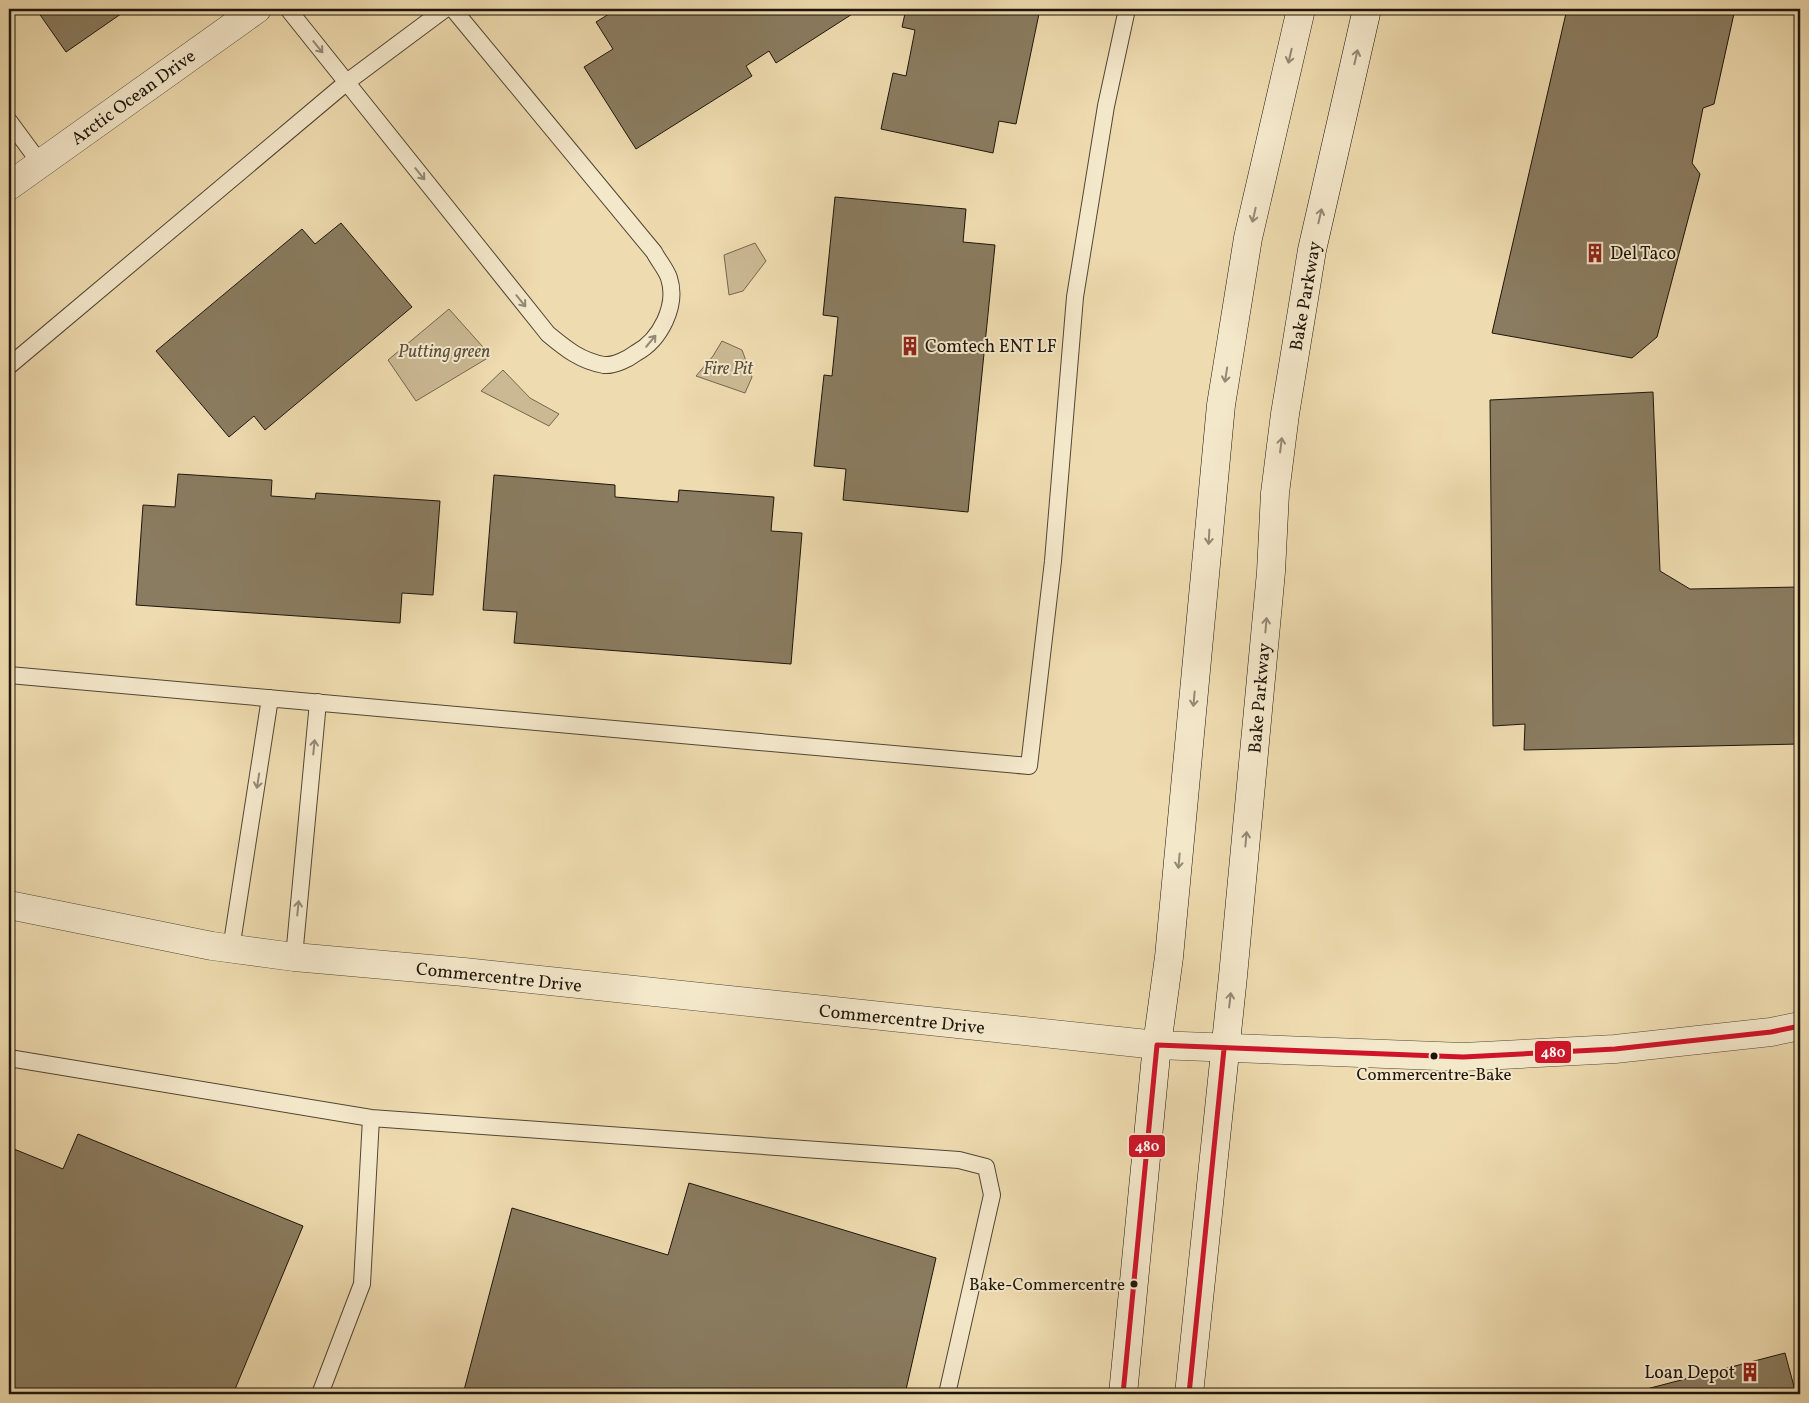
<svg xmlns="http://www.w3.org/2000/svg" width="1809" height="1403" font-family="Vollkorn,serif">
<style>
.green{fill:#cab993;stroke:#74674f}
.building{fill:#8a7c60;stroke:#1d150b}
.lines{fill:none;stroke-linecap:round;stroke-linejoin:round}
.service-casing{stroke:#514634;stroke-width:18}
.tertiary-casing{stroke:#514634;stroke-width:29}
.secondary-casing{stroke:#1d150b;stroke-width:29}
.service{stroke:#f4e8cb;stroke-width:16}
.tertiary{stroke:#f4e8cb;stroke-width:28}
.secondary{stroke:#f4e8cb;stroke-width:28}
.bus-1-casing{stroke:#f4e8cb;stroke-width:9}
.bus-1{stroke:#cf1429;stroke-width:5}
.oneway{stroke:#938975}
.bus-dot{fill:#1d150b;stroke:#f4e8cb;stroke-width:2}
.labels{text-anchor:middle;stroke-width:4;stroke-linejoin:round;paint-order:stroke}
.bus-label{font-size:17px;fill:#1d150b;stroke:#f4e8cb}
.street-label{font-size:18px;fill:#1d150b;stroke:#f4e8cb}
.poi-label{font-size:18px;fill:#1d150b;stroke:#f4e8cb;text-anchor:start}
.park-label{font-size:18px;font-style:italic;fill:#5a4e3b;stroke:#f4e8cb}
.line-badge{stroke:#f4e8cb;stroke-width:2}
.badge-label{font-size:14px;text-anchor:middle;font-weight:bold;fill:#fff}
</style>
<rect width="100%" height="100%" fill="#eedbaf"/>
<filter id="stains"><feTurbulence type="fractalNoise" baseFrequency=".004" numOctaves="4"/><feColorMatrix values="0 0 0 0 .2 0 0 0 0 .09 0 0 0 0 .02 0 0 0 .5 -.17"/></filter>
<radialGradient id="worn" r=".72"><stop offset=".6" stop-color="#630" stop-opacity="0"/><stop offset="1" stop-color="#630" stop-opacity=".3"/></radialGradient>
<!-- green -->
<path class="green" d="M755 243 766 261 743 291 729 295 724 255Z
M449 309 491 356 416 401 388 360Z
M722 341 742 350 752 377 745 393 696 376 713 356Z
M503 370 530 398 559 414 549 426 481 391Z"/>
<!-- building -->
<path class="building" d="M36 9H128L66 52Z
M617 9H860L776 63 769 51 746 66 752 76 636 149 584 67 613 49 596 22Z
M906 9H1040L1016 124 999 121 993 153 881 129 893 73 906 76 915 30 902 27Z
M1567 9H1735L1714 104 1703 108 1692 163 1700 174 1657 337 1632 358 1492 333Z
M835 197 966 209 963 242 995 245 968 512 843 500 846 469 814 466 824 375 832 376 838 317 823 315Z
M341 223 412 307 265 430 254 416 229 437 156 351 302 229 315 244Z
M1653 392 1660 571 1690 589 1800 587V744L1524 750 1525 724 1493 726 1490 400Z
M178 474 272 480 271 496 315 499 316 493 440 501 433 595 402 593 400 623 136 605 143 505 175 507Z
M494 475 615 485V497L678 502 679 490 774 497 771 531 802 533 791 664 514 643 517 612 483 610Z
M78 1134 303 1226 233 1394H9V1147L63 1169Z
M689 1183 936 1258 905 1394H463L512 1208 668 1255Z
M1785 1353 1796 1394H1636L1635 1392Z"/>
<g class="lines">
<defs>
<path id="service" d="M288 9 548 334C566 349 581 361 604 365 614 366 628 359 636 353 660 340 678 306 669 278 666 269 658 260 654 252L453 9
M9 121 40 163
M9 366 347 82 445 9
M9 675 1029 766 1053 561 1075 297 1106 106 1127 9
M231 949 270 698
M294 957 318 702
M9 1058 371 1118 959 1160 986 1167 992 1195 947 1394
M320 1394 362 1284 371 1118"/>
<path id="tertiary" d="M9 186 257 9
M9 905 212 946 294 957 464 972 1157 1045 1463 1057 1615 1049 1771 1032 1800 1026"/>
<path id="secondary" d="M1123 1394 1157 1045 1169 957 1221 405 1248 238 1301 9
M1189 1394 1233 976 1271 572 1275 493 1285 414 1312 250 1367 9"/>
</defs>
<!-- service casing -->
<use href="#service" class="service-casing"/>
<!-- tertiary casing -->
<use href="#tertiary" class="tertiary-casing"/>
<!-- secondary casing -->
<use href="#secondary" class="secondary-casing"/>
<!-- service -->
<use href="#service" class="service"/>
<!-- tertiary -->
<use href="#tertiary" class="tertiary"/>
<!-- secondary -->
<use href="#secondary" class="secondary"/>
<defs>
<path id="bus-1" d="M1123 1394 1157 1045 1463 1057 1615 1049 1771 1032 1800 1026
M1189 1394 1224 1049"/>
</defs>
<!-- bus-1 casing -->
<use href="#bus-1" class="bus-1-casing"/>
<!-- bus-1 -->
<use href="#bus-1" class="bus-1"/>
</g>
<!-- one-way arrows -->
<defs><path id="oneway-shaft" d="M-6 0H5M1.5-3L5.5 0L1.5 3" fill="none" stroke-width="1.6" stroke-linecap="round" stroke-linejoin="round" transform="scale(1.25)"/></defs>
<g class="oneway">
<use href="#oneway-shaft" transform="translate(318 47) rotate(51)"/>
<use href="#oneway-shaft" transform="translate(1290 56) rotate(103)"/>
<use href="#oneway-shaft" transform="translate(1356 57) rotate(-77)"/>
<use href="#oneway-shaft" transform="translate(420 174) rotate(51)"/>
<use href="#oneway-shaft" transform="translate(1254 215) rotate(103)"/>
<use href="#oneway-shaft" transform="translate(1320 216) rotate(-77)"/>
<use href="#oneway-shaft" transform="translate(521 301) rotate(51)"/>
<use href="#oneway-shaft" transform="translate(651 341) rotate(-50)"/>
<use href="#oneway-shaft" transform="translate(1226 375) rotate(99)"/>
<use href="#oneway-shaft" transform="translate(1281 445) rotate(-83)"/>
<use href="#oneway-shaft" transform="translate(1209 537) rotate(93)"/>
<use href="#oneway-shaft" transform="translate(1266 625) rotate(-85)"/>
<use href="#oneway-shaft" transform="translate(1194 699) rotate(95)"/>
<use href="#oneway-shaft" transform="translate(314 747) rotate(-84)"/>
<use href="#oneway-shaft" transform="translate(258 781) rotate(99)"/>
<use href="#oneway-shaft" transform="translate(1246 839) rotate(-85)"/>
<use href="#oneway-shaft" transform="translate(1179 861) rotate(95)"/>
<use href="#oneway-shaft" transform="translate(298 908) rotate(-84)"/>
<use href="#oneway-shaft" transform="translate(1230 1000) rotate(-83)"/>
</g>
<!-- icons -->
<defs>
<symbol id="building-bare" viewBox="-9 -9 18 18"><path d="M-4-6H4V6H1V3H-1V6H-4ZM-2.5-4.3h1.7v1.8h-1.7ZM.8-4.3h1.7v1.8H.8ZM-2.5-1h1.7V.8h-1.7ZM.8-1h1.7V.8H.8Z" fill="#8f2418" stroke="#f4e8cb" stroke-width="2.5" paint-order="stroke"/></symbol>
</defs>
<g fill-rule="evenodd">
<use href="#building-bare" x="1581" y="239" width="28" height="28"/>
<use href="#building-bare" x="896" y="332" width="28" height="28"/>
<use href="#building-bare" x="1736" y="1358" width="28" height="28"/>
</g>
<!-- markers -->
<g class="bus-dot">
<circle cx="1434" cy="1056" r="4.5"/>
<circle cx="1134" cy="1284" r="4.5"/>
</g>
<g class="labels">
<!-- bus labels -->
<g class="bus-label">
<text x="1434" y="1080">Commercentre-Bake</text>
<text x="1125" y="1290" text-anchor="end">Bake-Commercentre</text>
</g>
<!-- street labels -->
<g class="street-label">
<text transform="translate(133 97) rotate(-36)" y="6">Arctic Ocean Drive</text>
<text transform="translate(1305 296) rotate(-80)" y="6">Bake Parkway</text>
<text transform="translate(1259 698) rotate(-85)" y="6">Bake Parkway</text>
<text transform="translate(499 977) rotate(6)" y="6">Commercentre Drive</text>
<text transform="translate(902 1019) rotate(6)" y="6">Commercentre Drive</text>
</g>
<!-- poi labels -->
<g class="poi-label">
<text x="1610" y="259">Del Taco</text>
<text x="925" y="352">Comtech ENT LF</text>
<text x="1735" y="1378" text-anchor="end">Loan Depot</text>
</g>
<!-- park labels -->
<g class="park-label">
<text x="444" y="357">Putting green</text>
<text x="728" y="374">Fire Pit</text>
</g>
</g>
<g class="line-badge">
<rect x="1534" y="1040" width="38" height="24" rx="5" fill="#cf1429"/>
<rect x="1128" y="1134" width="38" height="24" rx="5" fill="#cf1429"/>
</g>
<g class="badge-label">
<text x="1553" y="1057">480</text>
<text x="1147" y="1151">480</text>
</g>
<!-- margin -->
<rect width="1809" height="1403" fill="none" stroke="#eedbaf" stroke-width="30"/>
<rect x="10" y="10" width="1789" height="1383" fill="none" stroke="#1d150b" stroke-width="2.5"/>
<rect x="15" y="15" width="1779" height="1373" fill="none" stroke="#1d150b"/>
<rect width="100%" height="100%" filter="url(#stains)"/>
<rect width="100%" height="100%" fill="url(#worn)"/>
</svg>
